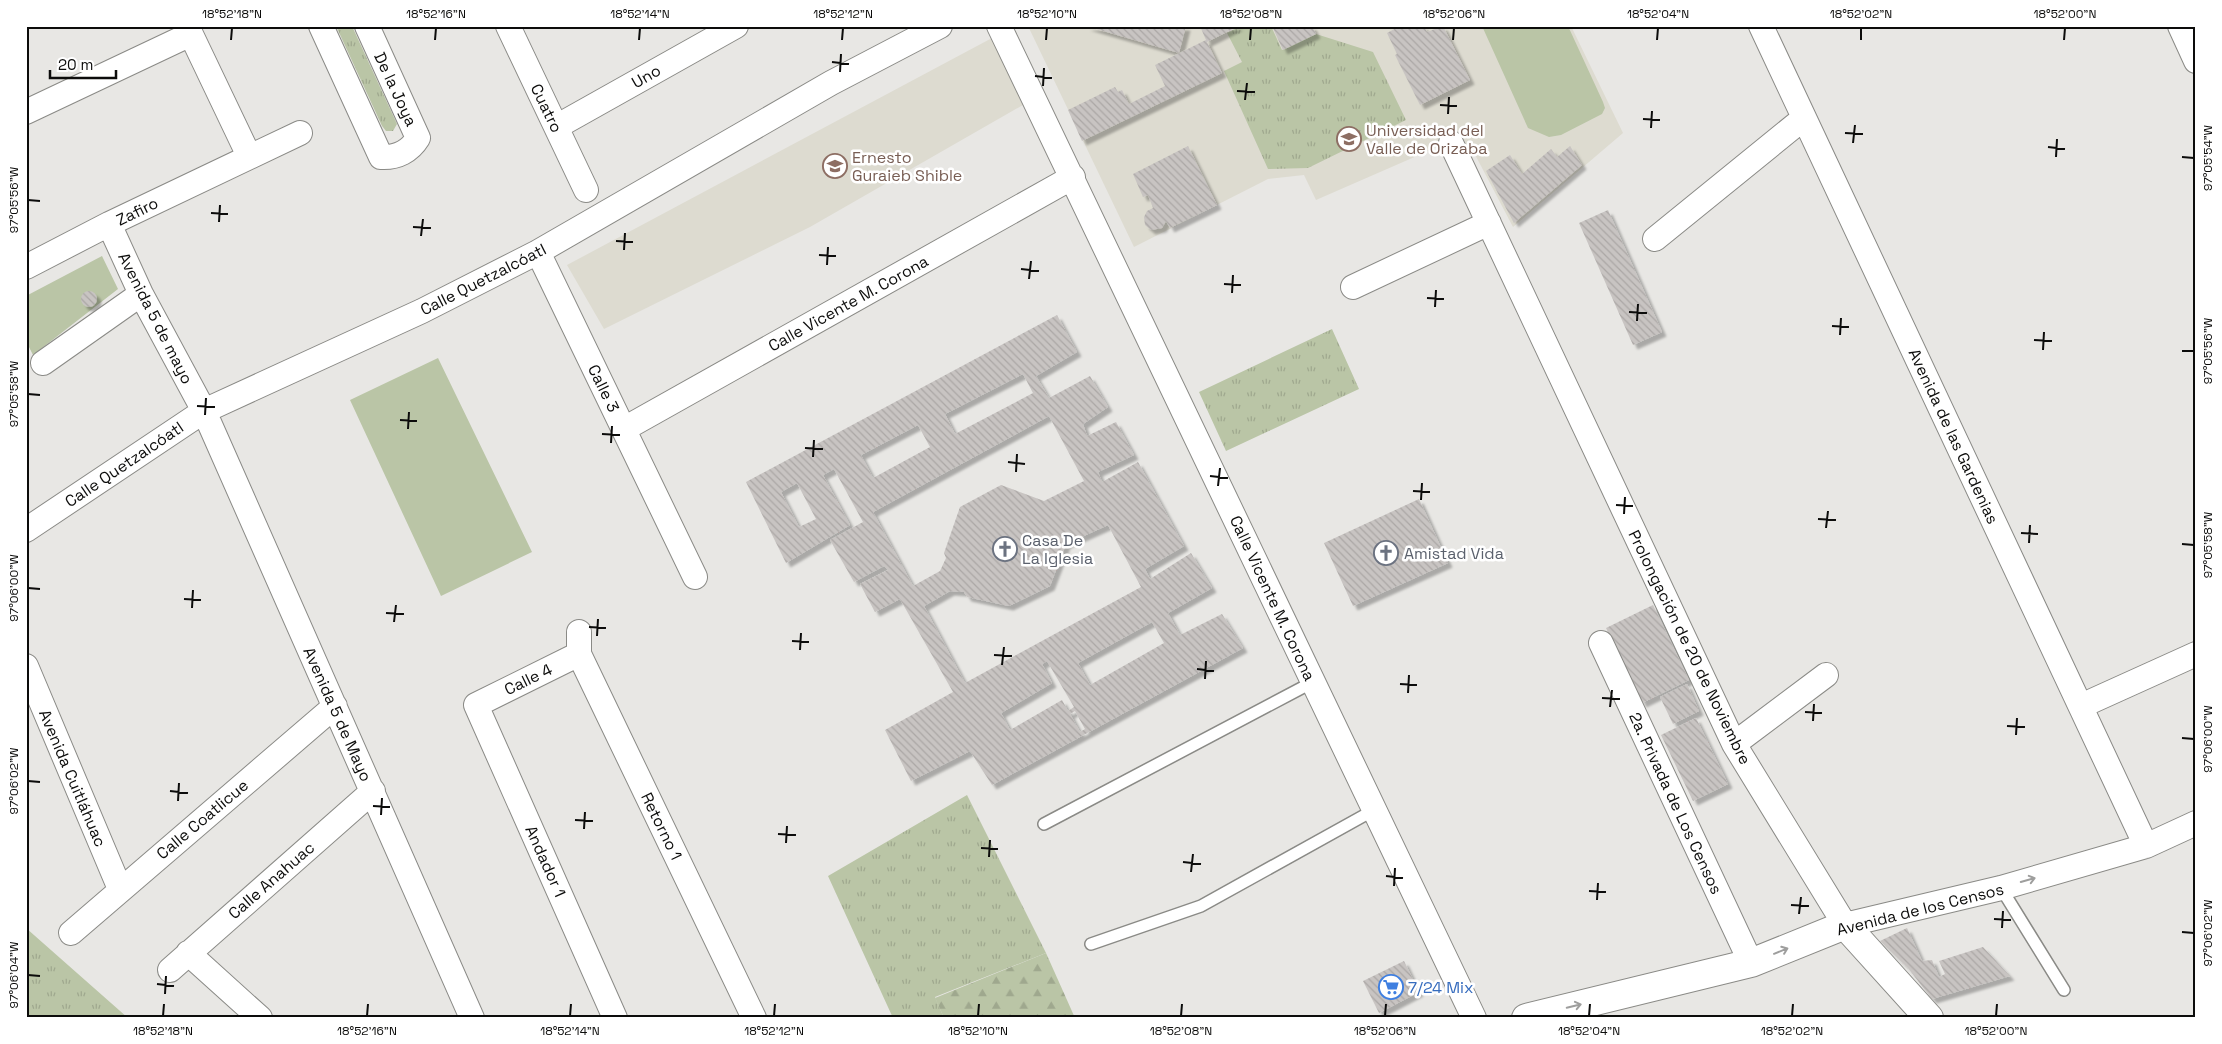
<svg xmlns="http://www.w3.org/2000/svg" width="2222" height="1044" font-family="'Space Grotesk',sans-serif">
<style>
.built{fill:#dddbd0}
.grass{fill:url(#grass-tufts)}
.forest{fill:url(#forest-firs)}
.park{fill:#bac5a6}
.building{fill:url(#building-back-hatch);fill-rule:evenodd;filter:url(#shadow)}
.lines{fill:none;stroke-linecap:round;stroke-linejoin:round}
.lane-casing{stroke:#8a8a86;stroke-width:14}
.street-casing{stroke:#8a8a86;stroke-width:26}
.secondary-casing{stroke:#8a8a86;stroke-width:30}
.lane{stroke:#fff;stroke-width:11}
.street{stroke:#fff;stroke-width:24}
.secondary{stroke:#fff;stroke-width:28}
.oneway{stroke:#9e9e9d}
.ticks{fill:none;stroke:#0c0c0b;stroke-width:2}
.labels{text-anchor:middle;stroke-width:5;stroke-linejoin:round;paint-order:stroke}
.street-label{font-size:16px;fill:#0c0c0b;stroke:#fff}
.education-label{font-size:16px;fill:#785e54;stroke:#fff;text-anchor:start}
.worship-label{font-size:16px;fill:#5b616d;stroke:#fff;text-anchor:start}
.shop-label{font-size:16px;fill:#366cbe;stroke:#fff;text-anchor:start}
.neatline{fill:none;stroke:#0c0c0b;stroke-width:2}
.ticks-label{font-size:12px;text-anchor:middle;fill:#0c0c0b}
</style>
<defs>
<pattern id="grass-tufts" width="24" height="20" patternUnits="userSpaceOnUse" patternTransform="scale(1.25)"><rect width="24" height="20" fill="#bac5a6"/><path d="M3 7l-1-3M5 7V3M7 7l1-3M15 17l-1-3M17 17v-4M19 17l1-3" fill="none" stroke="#9fa88e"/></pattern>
<pattern id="forest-firs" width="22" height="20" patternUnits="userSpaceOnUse" patternTransform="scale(1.25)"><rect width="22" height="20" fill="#bac5a6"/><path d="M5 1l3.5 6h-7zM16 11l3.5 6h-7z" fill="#9fa88e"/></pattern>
<pattern id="building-back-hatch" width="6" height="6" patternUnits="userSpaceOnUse" patternTransform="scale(1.25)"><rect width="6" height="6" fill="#c8c4c2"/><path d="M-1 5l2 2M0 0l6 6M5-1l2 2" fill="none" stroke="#aba7a5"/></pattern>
<filter id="shadow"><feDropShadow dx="4.5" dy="4.5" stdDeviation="1" flood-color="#0004"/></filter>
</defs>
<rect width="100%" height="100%" fill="#e8e7e4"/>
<!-- built -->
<path class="built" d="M1028 26H1571L1623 133 1513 227 1470 145 1448 155 1442 145 1316 200 1304 175 1268 179 1134 247Z
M992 38 1023 105 810 227 604 329 567 265Z"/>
<!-- grass -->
<path class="grass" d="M336 26H352L397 124 393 131H386L382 126Z
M1241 26H1271L1282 50 1316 34 1373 52 1406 120 1308 168 1268 169 1224 71 1242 62 1227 33Z
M1332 329 1359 389 1226 451 1199 392Z
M967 795 1046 953 935 997 944 1018H893L828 876Z
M26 928 128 1018H26Z"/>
<!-- forest -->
<path class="forest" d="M1046 953 1075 1018H944L935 998Z"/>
<!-- park -->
<path class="park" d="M1482 26H1568L1603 102 1605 108 1602 114 1561 135 1549 137 1528 128Z
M102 256 118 289 33 355 26 341V296Z
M438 358 532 552 441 596 350 400Z"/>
<!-- building -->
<path class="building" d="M1086 26H1186L1179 53Z
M1200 26H1239L1207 42 1222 73 1082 141 1068 110 1115 87 1118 92 1122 90 1129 104 1165 86 1155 65 1206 40Z
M1272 26H1312L1316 34 1283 50Z
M1400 26H1424L1427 32 1443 26 1470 80 1420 105 1395 55 1397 54 1387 33Z
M1188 146 1217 205 1170 228 1166 221 1162 228 1151 230 1145 225 1144 217 1147 211 1153 208 1148 195 1143 197 1133 174Z
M1570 146 1582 165 1514 223 1486 171 1510 155 1522 174 1551 149 1557 157Z
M1608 210 1662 332 1633 345 1579 223Z
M81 299a8 8 0 1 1 16 0a8 8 0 1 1-16 0Z
M1057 315 1077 352 1036 376 1049 398 1090 376 1108 407 1083 424 1087 436 1116 422 1134 455 1098 472 1102 482 1138 462 1184 546 1145 569 1150 579 1191 553 1212 588 1168 613 1180 635 1222 614 1243 648 992 785 970 751 911 781 885 730 953 692 900 599 875 612 860 584 888 570 884 566 854 582 830 540 863 522 834 469 823 475 850 525 786 563 746 482ZM1023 374 1033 393 955 434 945 414ZM1049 416 1084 481 1044 501 1001 485 960 507 944 553 946 558 940 571 913 586 873 512ZM918 425 930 447 873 478 861 455ZM797 483 816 519 799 527 781 492ZM1108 525 1141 587 965 683 924 606 950 591 964 592 967 597 1009 606 1050 586 1066 544ZM1152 622 1164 643 1090 685 1078 663ZM1047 661 1074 707 1068 711 1062 700 1010 730 1001 713 1052 683 1042 664ZM1075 711 1085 729 1080 732 1070 714Z
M1419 499 1448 563 1353 606 1324 543Z
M1653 605 1689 680 1642 703 1606 628Z
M1687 684 1699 711 1673 724 1660 697Z
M1696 718 1728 784 1693 801 1661 735Z
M1907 928 1922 961 1932 960 1939 977 1945 974 1939 961 1983 947 2010 976 1932 999 1908 968 1880 941Z
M1404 961 1419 992 1379 1013 1363 981Z"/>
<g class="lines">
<defs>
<path id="lane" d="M1044 824 1313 682
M2001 888 2064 990
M1091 944 1201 906 1374 810"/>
<path id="street" d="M187 26 249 156
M321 26 381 157C397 158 410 151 418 138L367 26
M508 26 586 190
M999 26 1474 1018
M1761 26 2146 846
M2180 26 2196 61
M26 112 191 34
M556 127 736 26
M1451 143 1734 744 1845 925 2001 888 2146 846 2196 823
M109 224 141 294 204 411 472 1018
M1655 239 1804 118
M538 252 695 577
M26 267 109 224 300 133
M1353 287 1489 223
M43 363 141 294
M624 429 1073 177
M26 530 204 411 422 311 538 252 831 83 940 26
M579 632V654L754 1018
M1601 643 1751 963
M579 654 476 705 615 1018
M26 666 120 889
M2081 706 2196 654
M1734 744 1826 675
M71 933 335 706
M188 953 260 1018
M170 970 373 791"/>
<path id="secondary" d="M1526 1018 1751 963 1845 925 1929 1018"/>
</defs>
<!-- lane casing -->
<use href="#lane" class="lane-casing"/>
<!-- street casing -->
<use href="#street" class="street-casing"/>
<!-- secondary casing -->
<use href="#secondary" class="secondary-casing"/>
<!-- lane -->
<use href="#lane" class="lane"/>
<!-- street -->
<use href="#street" class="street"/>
<!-- secondary -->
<use href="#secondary" class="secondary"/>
</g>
<!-- one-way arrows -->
<defs><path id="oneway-shaft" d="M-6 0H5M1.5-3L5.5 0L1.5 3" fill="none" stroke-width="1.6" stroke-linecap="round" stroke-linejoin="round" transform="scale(1.25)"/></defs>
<g class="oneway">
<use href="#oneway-shaft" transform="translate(2028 880) rotate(-16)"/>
<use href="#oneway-shaft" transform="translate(1781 951) rotate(-22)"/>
<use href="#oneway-shaft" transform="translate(1574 1006) rotate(-14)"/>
</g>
<!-- ticks -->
<path class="ticks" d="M231 40 232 28M435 40 436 28M639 40 640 28M842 40 843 28M1046 40 1047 28M1250 40 1251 28M1453 40 1454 28M1657 40 1658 28M1861 40V28M2064 40 2065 28M832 62 849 64M840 72 841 54M1035 76 1052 78M1043 86 1044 68M1237 91 1255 92M1245 100 1247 83M1440 105 1457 106M1448 114 1449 97M1643 119 1660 120M1651 128 1652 111M1845 133 1863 134M1853 143 1855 125M2048 147 2065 149M2056 157 2057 139M2182 157 2194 158M28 200 40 201M211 213 228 214M219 222 220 205M413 227 431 228M421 236 423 219M616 241 633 242M624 250 625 233M819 255 836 256M827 265 828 247M1021 269 1039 271M1029 279 1031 261M1224 284 1241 285M1232 293 1233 275M1427 298 1444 299M1435 307 1436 290M1629 312 1647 313M1637 321 1638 304M1832 326 1849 327M1840 335 1841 318M2034 340 2052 341M2043 350 2044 332M2182 351H2194M28 394 40 395M197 406 215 407M205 415 206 398M400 420 417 421M408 429 409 412M602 434 620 435M611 443 612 426M805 448 823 449M813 457 814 440M1008 462 1025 464M1016 472 1017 454M1210 476 1228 478M1218 486 1220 468M1413 491 1430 492M1421 500 1422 483M1616 505 1633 506M1624 514 1625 497M1818 519 1836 520M1826 528 1828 511M2021 533 2038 534M2029 543 2030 525M2182 544 2194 545M28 588 40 589M184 599 201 600M192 608 193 590M386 613 404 614M394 622 396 605M589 627 606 628M597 636 598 619M792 641 809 642M800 650 801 633M994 655 1012 656M1002 665 1004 647M1197 669 1214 671M1205 679 1206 661M1400 684 1417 685M1408 693 1409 675M1602 698 1620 699M1610 707 1612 690M1805 712 1822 713M1813 721 1814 704M2007 726 2025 727M2016 735 2017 718M2182 738 2194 739M28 781 40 782M170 791 188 793M178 801 179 783M373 806 390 807M381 815 382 798M575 820 593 821M584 829 585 812M778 834 796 835M786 843 787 826M981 848 998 849M989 857 990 840M1183 862 1201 864M1191 872 1193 854M1386 876 1403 878M1394 886 1395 868M1589 891 1606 892M1597 900 1598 883M1791 905 1809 906M1799 914 1801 897M1994 919 2011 920M2002 928 2003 911M2182 932 2194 933M28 975 40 976M157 984 174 986M165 994 166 976M163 1016 164 1004M367 1016 368 1004M570 1016 571 1004M774 1016 775 1004M978 1016 979 1004M1181 1016 1182 1004M1385 1016 1386 1004M1589 1016 1590 1004M1792 1016 1793 1004M1996 1016 1997 1004"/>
<!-- icons -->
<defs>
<symbol id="school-ring" viewBox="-11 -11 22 22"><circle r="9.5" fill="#fff" stroke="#8d6e63" stroke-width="1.5"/><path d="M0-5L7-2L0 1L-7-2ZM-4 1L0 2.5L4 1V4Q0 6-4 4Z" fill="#8d6e63"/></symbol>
<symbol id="church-ring" viewBox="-11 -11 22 22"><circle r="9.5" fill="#fff" stroke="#6b7280" stroke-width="1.5"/><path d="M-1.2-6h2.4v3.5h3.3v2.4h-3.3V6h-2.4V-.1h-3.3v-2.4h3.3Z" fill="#6b7280"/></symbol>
<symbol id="supermarket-ring" viewBox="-11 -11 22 22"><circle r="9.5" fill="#fff" stroke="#3f7fe0" stroke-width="1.5"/><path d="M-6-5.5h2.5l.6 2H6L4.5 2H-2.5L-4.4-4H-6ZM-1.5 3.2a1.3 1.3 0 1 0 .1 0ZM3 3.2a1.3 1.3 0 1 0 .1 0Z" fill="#3f7fe0"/></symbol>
</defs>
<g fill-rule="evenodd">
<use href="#school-ring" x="1335" y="125" width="28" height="28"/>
<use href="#school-ring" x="821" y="152" width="28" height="28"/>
<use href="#church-ring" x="991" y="535" width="28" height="28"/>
<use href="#church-ring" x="1372" y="539" width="28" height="28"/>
<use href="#supermarket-ring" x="1377" y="973" width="28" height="28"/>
</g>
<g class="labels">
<!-- street labels -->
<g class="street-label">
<text transform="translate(646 76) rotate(-30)" y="6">Uno</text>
<text transform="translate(396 89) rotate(65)" y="6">De la Joya</text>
<text transform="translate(547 108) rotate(64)" y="6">Cuatro</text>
<text transform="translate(137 211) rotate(-26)" y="6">Zafiro</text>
<text transform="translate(483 279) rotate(-27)" y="6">Calle Quetzalcóatl</text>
<text transform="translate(848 303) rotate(-29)" y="6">Calle Vicente M. Corona</text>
<text transform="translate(156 318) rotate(63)" y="6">Avenida 5 de mayo</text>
<text transform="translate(604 388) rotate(64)" y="6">Calle 3</text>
<text transform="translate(1954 436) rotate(65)" y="6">Avenida de las Gardenias</text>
<text transform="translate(124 464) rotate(-34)" y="6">Calle Quetzalcóatl</text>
<text transform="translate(1273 598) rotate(65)" y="6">Calle Vicente M. Corona</text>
<text transform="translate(1690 647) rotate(64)" y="6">Prolongación de 20 de Noviembre</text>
<text transform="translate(528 679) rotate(-26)" y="6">Calle 4</text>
<text transform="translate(338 714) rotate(66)" y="6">Avenida 5 de Mayo</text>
<text transform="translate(73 778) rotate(67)" y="6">Avenida Cuitláhuac</text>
<text transform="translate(1676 803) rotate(65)" y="6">2a. Privada de Los Censos</text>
<text transform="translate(202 819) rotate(-40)" y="6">Calle Coatlicue</text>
<text transform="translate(662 826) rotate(64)" y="6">Retorno 1</text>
<text transform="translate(546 861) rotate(66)" y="6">Andador 1</text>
<text transform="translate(271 880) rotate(-41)" y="6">Calle Anahuac</text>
<text transform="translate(1920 909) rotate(-14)" y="6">Avenida de los Censos</text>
</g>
<!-- education labels -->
<g class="education-label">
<text x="1366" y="136">Universidad del<tspan x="1366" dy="18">Valle de Orizaba</tspan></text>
<text x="852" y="163">Ernesto<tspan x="852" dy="18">Guraieb Shible</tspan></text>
</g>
<!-- worship labels -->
<g class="worship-label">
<text x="1022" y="546">Casa De<tspan x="1022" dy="18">La Iglesia</tspan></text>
<text x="1404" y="559">Amistad Vida</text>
</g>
<!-- shop labels -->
<g class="shop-label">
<text x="1408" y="993">7/24 Mix</text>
</g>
</g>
<!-- border -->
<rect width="2222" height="1044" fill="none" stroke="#ffffff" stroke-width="55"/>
<!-- scale -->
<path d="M50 70v8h66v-8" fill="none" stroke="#0c0c0b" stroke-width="2.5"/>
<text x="58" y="70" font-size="15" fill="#0c0c0b" stroke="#ffffff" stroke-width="4" paint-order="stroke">20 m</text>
<rect x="28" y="28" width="2166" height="988" class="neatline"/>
<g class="ticks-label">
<text x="232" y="18">18°52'18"N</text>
<text x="436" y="18">18°52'16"N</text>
<text x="640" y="18">18°52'14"N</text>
<text x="843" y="18">18°52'12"N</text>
<text x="1047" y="18">18°52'10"N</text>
<text x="1251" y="18">18°52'08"N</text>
<text x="1454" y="18">18°52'06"N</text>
<text x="1658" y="18">18°52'04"N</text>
<text x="1861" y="18">18°52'02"N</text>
<text x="2065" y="18">18°52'00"N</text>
<text transform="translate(2208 158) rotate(-90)" y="4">97°05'54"W</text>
<text transform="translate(14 200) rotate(-90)" y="4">97°05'56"W</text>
<text transform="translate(2208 351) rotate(-90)" y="4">97°05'56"W</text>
<text transform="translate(14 394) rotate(-90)" y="4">97°05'58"W</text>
<text transform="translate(2208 545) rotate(-90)" y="4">97°05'58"W</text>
<text transform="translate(14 588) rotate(-90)" y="4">97°06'00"W</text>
<text transform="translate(2208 739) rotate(-90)" y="4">97°06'00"W</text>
<text transform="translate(14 781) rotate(-90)" y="4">97°06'02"W</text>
<text transform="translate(2208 933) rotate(-90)" y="4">97°06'02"W</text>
<text transform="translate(14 975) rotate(-90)" y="4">97°06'04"W</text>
<text x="163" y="1035">18°52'18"N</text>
<text x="367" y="1035">18°52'16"N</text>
<text x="570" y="1035">18°52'14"N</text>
<text x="774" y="1035">18°52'12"N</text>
<text x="978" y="1035">18°52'10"N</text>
<text x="1181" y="1035">18°52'08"N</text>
<text x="1385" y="1035">18°52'06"N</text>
<text x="1589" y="1035">18°52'04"N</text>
<text x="1792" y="1035">18°52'02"N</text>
<text x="1996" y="1035">18°52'00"N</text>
</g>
</svg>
